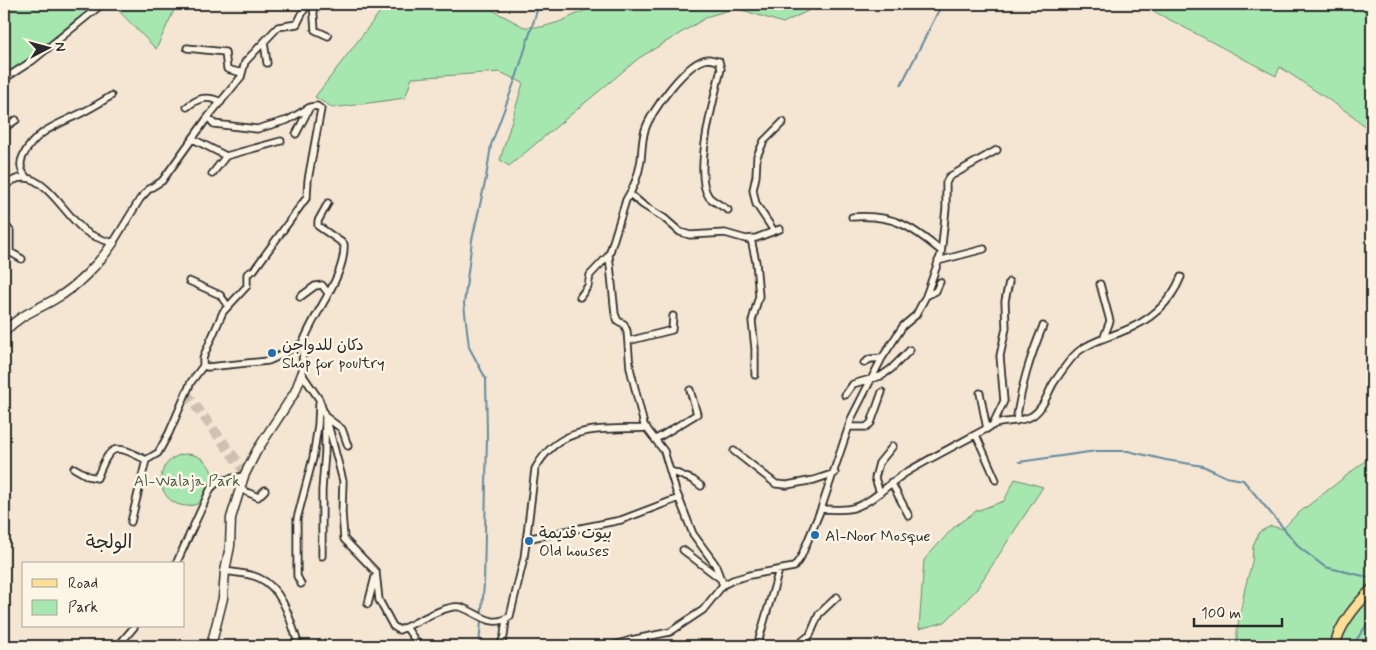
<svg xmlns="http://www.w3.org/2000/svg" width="1376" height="650" font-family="Mynerve,'Playpen Sans Arabic',sans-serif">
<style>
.green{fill:#a6e7b0;stroke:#68896e}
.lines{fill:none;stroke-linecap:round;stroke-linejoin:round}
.stream{stroke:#638a9e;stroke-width:2}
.highway-tunnel{stroke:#cdc1b1;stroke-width:10;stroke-dasharray:10 5;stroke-linecap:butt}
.street-casing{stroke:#2b2b2b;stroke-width:9}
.secondary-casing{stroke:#2b2b2b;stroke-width:11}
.primary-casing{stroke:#2b2b2b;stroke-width:12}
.street{stroke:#fcf5e5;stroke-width:5.5}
.secondary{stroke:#fcf5e5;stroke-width:8}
.primary{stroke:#fdde96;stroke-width:9}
.poi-dot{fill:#1f6fb2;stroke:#fcf5e5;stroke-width:2}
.labels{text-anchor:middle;stroke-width:5;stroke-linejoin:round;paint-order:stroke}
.poi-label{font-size:16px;fill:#2b2b2b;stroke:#fcf5e5;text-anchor:start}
.park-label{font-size:16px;fill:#4a5a4c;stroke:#fcf5e5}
.quarter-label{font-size:19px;fill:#2b2b2b;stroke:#fcf5e5}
</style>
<rect width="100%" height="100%" fill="#f5e6d3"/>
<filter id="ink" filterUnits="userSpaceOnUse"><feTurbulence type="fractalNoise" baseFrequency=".02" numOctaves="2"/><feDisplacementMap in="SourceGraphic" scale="10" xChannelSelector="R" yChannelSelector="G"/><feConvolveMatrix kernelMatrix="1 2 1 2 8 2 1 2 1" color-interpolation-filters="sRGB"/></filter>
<g filter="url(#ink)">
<!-- green -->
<path class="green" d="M4 4H102L74 21 4 78Z
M112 4H177L156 49Z
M386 4H485L494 11 524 27H542L559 22 599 4H817L818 6 783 23 736 8 709 16 639 58 509 166 500 160 523 83 500 72 412 78 405 98 333 108 315 97Z
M1140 4H1372V133L1353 116 1280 67 1276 76Z
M1372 430V646H1237V630L1245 588 1252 562 1253 546 1259 532 1271 526 1283 529 1295 516 1370 457 1369 442Z
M161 480a26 26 0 1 1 52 0a26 26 0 1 1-52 0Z
M1015 479 1043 487 976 590 945 622 919 629 924 560 954 527 976 511 1004 501Z"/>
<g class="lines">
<!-- stream -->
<path class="stream" d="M901 85 942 4
M1019 462 1096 451H1128L1166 460 1203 466 1226 477 1243 480 1300 548 1325 567 1372 578
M479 646 484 584 487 434 486 379 469 347 464 304 472 240 486 178 491 145 517 75 539 4
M1355 646 1357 639 1372 617"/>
<!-- highway-tunnel -->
<path class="highway-tunnel" d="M186 393 246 473"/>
<defs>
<path id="street" d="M313 4 315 30 328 36
M264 42 267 63
M187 48 225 52 227 69 242 73
M4 79 32 61 102 4
M187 107C198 98 207 95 221 102
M208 117 214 124 257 129 288 120 310 107 317 106 321 109 308 180 307 197 254 270 247 274V286L223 312 205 353 203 359V366L208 367 268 361C281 357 290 347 303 343L302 374 319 399 329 428 343 481 342 512 344 539 376 572 379 600 393 626 399 630C414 624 446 604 460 607 478 612 491 630 510 616L524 558 535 469C560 423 601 430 647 428
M4 128 16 120
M296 134 310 107
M193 139 226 156 281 141
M212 174 226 156
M26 177C21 171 19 164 23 156 37 128 62 124 87 110 95 106 103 101 111 96
M4 187C10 182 16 177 25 178 46 178 69 219 85 231 93 237 103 240 113 243L140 199 149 189 162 181 208 117 241 77 245 62 278 27 297 24 307 4
M630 194 643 205 664 218 680 232 690 235 725 233 746 239 756 238 780 229
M852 217C893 214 911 226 941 251
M4 223 10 231V252L22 259
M774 231 756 204 753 190 756 176 757 156 764 141 783 122
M751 239 756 262 759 296 752 321 755 348V375
M938 261 984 249
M189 281 220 295 228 306
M1100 284 1110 321 1104 337
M926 296 936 291 940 282
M300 297 315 286 322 285 328 293
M580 297 588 286 590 275 609 255
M628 341 672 330 673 316
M303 343C314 312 346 276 344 244L318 226V221L328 203
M864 363 870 359 882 358
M980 393 987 429
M845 395 853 384 881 376 891 369 910 350
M326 417 342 429 348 446
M1016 421C1022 384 1029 360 1043 326
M992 426 1004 401 1000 356 1006 328 1005 301 1009 282
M849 427H866L871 423 882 392
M976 435 996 480
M656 439 697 414 690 390
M734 451 776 484 787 485 814 480 835 473
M74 468 88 476 97 478C111 444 113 443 146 460
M671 471 693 480 701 486
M891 482 909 516
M240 489 258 497 265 490
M880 493 875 478 879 463 893 446
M821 509 852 417 882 358 903 326 916 315 926 296 941 254 946 208V183L949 177 997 150
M131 522 146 460 158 453 169 433 191 382 203 366
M526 539 621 520 679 498
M683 550 722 580
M322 556V490L325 452V419
M176 564 211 488 219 481 244 476
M225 571C236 573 249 573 259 578 284 589 291 623 299 646
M301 584 297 576V519L313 458 318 425 319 403
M723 585 715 564 693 534 676 491 664 451 644 425 630 368 627 331 624 324 618 321 615 314 609 255 626 200C633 189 639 173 641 160 642 151 642 139 645 130 651 111 687 61 708 59 711 59 716 61 719 61L721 69C715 95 692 175 709 197 714 202 722 206 728 210
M368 604 375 577
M406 627 419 646
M118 646 135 626
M500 646 504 636 506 619
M611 646 631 640 670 632 703 610 723 585 733 580 750 575 794 567 801 557 821 509C830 509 840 510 848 509 870 506 888 483 907 472 936 455 966 440 995 424 1007 421 1021 422 1032 416 1043 409 1047 395 1053 384 1059 375 1071 357 1079 351 1092 341 1106 338 1121 332 1148 322 1170 304 1181 277
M757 646 779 570
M796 646 810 635 819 614 837 597"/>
<path id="secondary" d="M4 332C21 314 35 311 55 299 76 288 100 262 113 243
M211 646 223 598 225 571 230 546 231 518 244 476 256 452 295 392 302 374"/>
<path id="primary" d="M1335 646C1339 624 1357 604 1372 589"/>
</defs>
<!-- street casing -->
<use href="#street" class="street-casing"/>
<!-- secondary casing -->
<use href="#secondary" class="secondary-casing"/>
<!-- primary casing -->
<use href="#primary" class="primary-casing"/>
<!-- street -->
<use href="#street" class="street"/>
<!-- secondary -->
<use href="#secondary" class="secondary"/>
<!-- primary -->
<use href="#primary" class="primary"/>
</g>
</g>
<!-- markers -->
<g class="poi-dot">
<circle cx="272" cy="353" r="5"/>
<circle cx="815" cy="535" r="5"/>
<circle cx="529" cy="541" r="5"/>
</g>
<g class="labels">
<!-- poi labels -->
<g class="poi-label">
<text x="282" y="350">دكان للدواجن<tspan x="282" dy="18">Shop for poultry</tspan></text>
<text x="539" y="538">بيوت قديمة<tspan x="539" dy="18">Old houses</tspan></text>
<text x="825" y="541">Al-Noor Mosque</text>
</g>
<!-- park labels -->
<g class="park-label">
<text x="187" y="486">Al-Walaja Park</text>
</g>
<!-- quarter labels -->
<g class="quarter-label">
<text x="109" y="548">الولجة</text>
</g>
</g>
<!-- margin -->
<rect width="1376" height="650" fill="none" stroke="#fcf5e5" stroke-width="20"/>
<rect x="10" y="10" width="1356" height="630" fill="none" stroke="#2b2b2b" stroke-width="2" filter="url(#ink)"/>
<!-- legend -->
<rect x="22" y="562" width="162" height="65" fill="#fcf5e5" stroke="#a8a49b"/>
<rect x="32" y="579" width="25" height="8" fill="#fdde96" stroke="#a8a49b"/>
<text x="68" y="588" font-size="15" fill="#2b2b2b">Road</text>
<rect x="32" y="600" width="25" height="15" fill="#a6e7b0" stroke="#a8a49b"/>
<text x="68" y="612" font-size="15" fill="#2b2b2b">Park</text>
<!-- north arrow -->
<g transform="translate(48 48) rotate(84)" stroke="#fcf5e5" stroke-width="4" paint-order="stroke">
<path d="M0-4L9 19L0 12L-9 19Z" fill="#2b2b2b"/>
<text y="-8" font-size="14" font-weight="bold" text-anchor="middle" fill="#2b2b2b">N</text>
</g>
<!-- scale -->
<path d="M1194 618v8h88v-8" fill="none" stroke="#2b2b2b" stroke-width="2.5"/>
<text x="1201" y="618" font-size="15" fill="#2b2b2b" stroke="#fcf5e5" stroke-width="4" paint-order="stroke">100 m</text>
</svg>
